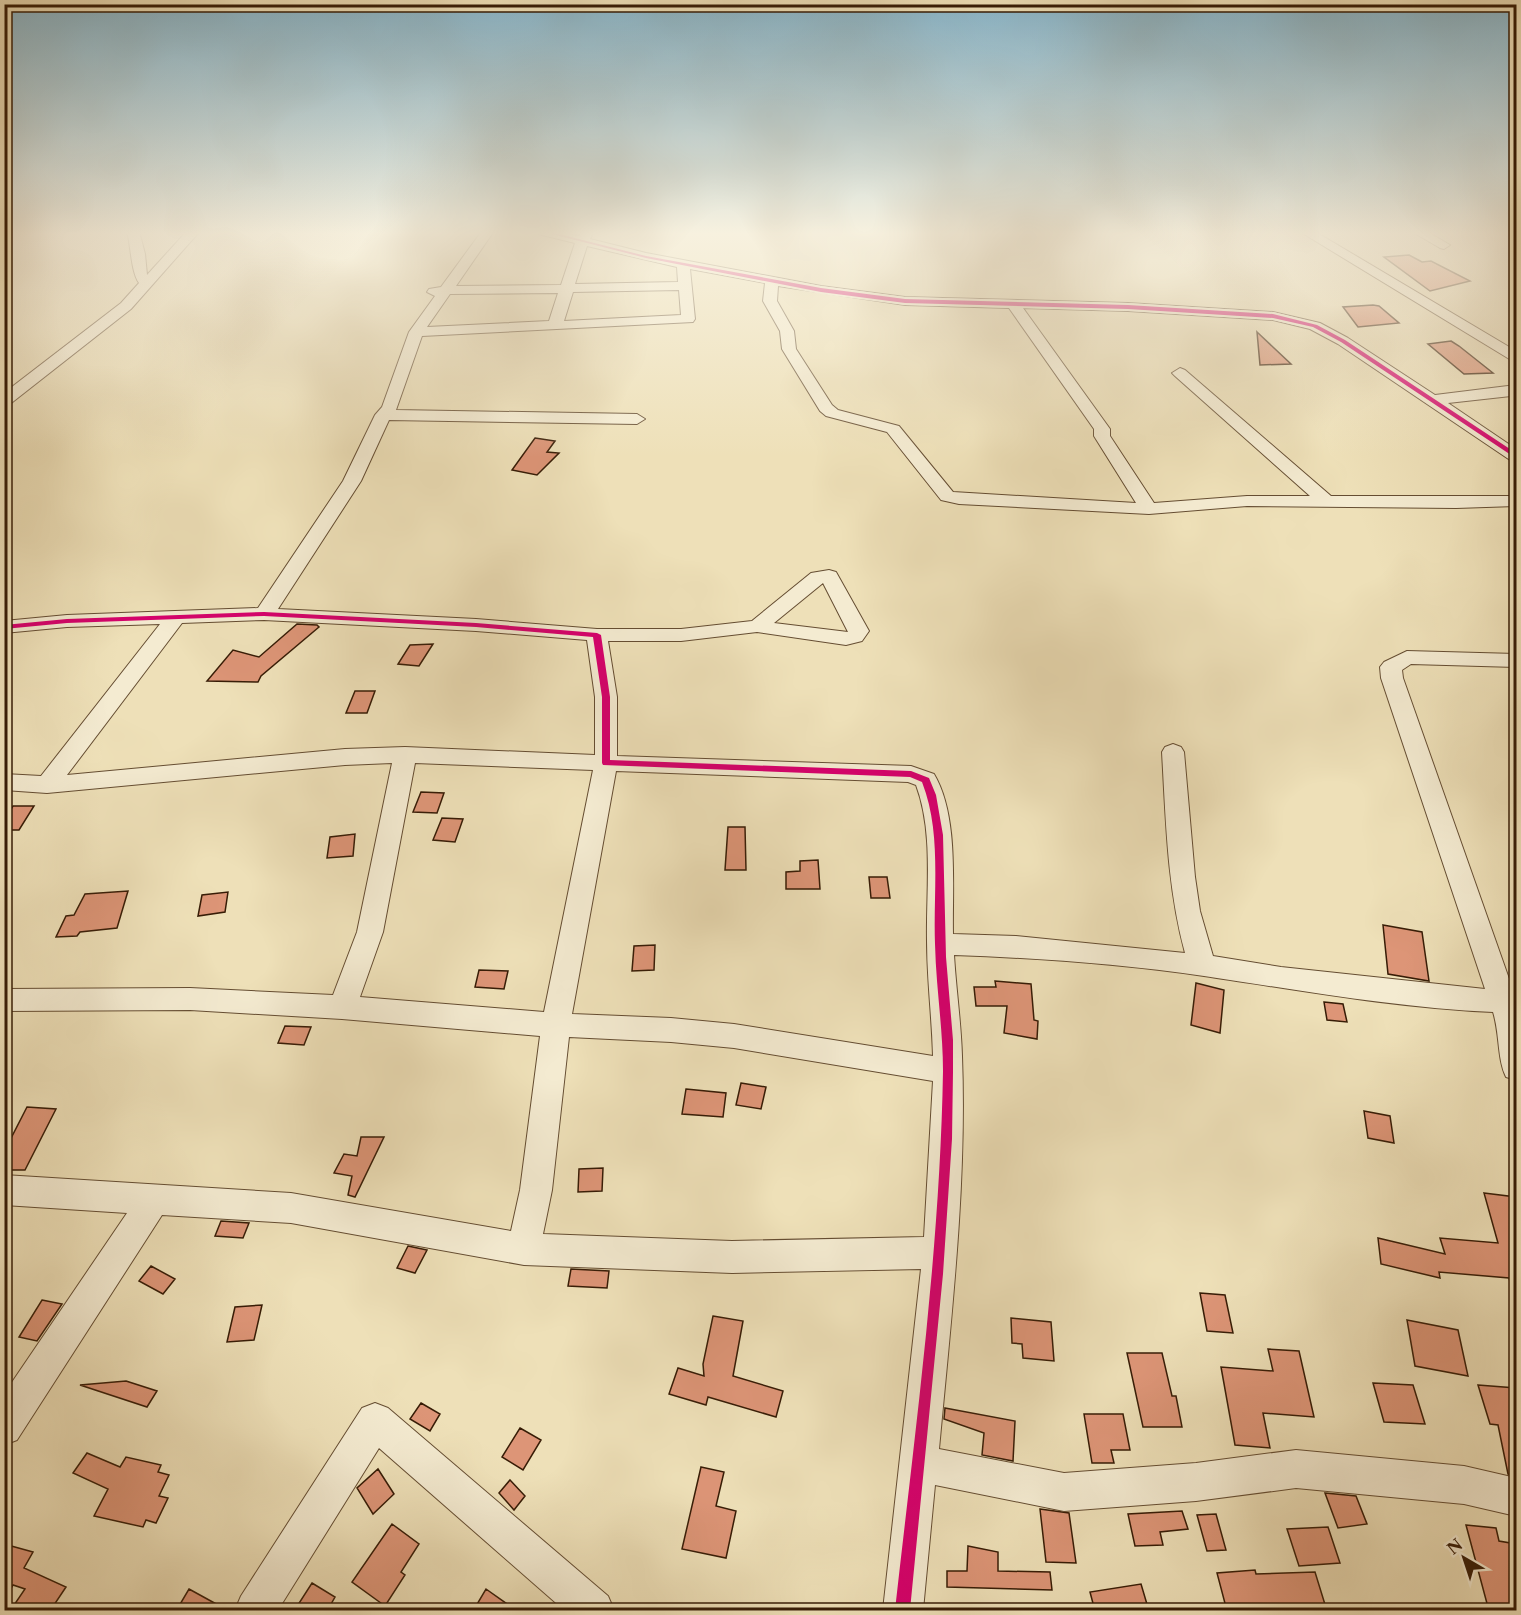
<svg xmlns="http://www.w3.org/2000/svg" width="1521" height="1615" font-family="'Libre Caslon Text',serif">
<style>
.building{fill:#dd9577;stroke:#371c06;stroke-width:1.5}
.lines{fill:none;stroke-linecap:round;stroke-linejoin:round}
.minor-casing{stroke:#654d32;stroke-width:2}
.minor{fill:#f4ebd1;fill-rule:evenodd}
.cycleway-casing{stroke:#f4ebd1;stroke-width:4}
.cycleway{fill:#d6006c;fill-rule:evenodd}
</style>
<rect width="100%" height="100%" fill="#eee0b8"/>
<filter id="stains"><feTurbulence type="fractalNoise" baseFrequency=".00333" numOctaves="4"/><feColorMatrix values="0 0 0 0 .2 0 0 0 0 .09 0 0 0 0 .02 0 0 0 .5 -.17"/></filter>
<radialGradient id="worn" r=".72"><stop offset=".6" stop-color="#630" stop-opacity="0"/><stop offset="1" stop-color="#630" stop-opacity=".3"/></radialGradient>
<!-- building -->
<path class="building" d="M1409 255 1422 262 1431 261 1470 281 1430 291 1384 257Z
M1373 305 1379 306 1399 323 1358 327 1343 307Z
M1257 332 1291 364 1260 365Z
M1451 341 1459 346 1493 373 1464 374 1428 344Z
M535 438 555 441 547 452 559 453 537 475 512 470Z
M297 624 317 625 319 627 261 676 258 682 207 681 233 650 259 657Z
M433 644 419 666 398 664 410 645Z
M355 691H375L367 713H346Z
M421 792 444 793 437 813 413 812Z
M13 806H34L19 830H4V820Z
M442 818 463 819 455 842 433 840Z
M728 827H745L746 870H725Z
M355 834 353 856 327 858 330 837Z
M818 860 820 889H786V872L800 871V861Z
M869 877H887L890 898H871Z
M128 891 117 928 80 932 77 936 56 937 66 916 74 915 85 894Z
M228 892 225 912 198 916 202 895Z
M1383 925 1422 932 1429 981 1388 974Z
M655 945 654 970 632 971 634 946Z
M479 970 508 971 504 989 475 987Z
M995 981 1031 984 1034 1020 1038 1021 1037 1039 1004 1033 1007 1006H976L974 987H996Z
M1196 983 1224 990 1220 1033 1191 1025Z
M1324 1002 1343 1004 1347 1022 1327 1020Z
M285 1026 311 1027 304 1045 278 1043Z
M741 1083 766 1087 761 1109 736 1105Z
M686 1089 726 1093 723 1117 682 1114Z
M27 1107 56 1109 25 1170H4V1152Z
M1364 1111 1390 1116 1394 1143 1368 1138Z
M361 1137H384L355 1197 348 1195 352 1176 334 1173 344 1154 357 1156Z
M603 1168 602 1191 578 1192 579 1169Z
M1484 1193 1516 1197V1288H1512L1509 1278 1439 1272 1440 1278 1381 1264 1378 1238 1445 1254 1440 1238 1498 1243Z
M221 1221 249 1223 243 1238 215 1236Z
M408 1246 427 1250 415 1273 397 1268Z
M151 1266 175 1279 163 1294 139 1281Z
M571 1269 609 1271 607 1288 568 1286Z
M1200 1293 1225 1295 1233 1333 1207 1331Z
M42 1300 62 1304 37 1341 19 1337Z
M262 1305 254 1340 227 1342 235 1307Z
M713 1316 743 1321 733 1376 783 1391 776 1417 708 1397 706 1405 669 1394 678 1368 704 1376 703 1364Z
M1011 1318 1051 1322 1054 1361 1023 1358 1022 1344 1012 1343Z
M1407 1320 1458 1330 1468 1376 1415 1366Z
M1268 1349 1299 1351 1314 1417 1263 1413 1270 1448 1235 1445 1221 1367 1273 1371Z
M1127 1353H1162L1172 1396H1176L1182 1427H1143Z
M126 1381 157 1391 147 1407 80 1385Z
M1373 1383 1413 1385 1425 1424 1384 1422Z
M1478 1385 1516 1388V1475L1508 1474 1498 1425 1490 1424Z
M421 1403 440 1414 430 1431 410 1419Z
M945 1408 1015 1421 1013 1461 982 1455 984 1433 944 1419Z
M1084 1414H1123L1130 1450H1111L1114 1463H1092Z
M520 1428 541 1440 523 1470 502 1457Z
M87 1453 120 1467 126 1457 161 1465 158 1472 169 1475 159 1496 168 1498 156 1523 146 1520 143 1527 94 1516 108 1489 73 1473Z
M701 1467 724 1472 716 1506 736 1511 726 1558 682 1549Z
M378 1469 394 1494 373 1514 357 1488Z
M510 1480 525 1496 514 1510 499 1493Z
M1325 1493 1356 1496 1367 1524 1338 1528Z
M1040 1509 1069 1513 1076 1563 1046 1562Z
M1182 1511 1188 1529 1160 1532 1163 1545 1135 1546 1128 1514Z
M1216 1514 1226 1550 1207 1551 1197 1515Z
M392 1524 419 1544 401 1572 405 1575 385 1606 352 1582Z
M1466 1525 1496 1528 1499 1541 1516 1544V1611H1489Z
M1328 1527 1340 1563 1299 1566 1287 1529Z
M4 1544 33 1552 24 1568 66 1587 50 1611H10L25 1589 13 1585 4 1600Z
M968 1546 998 1552V1571L1050 1572 1052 1590 947 1587V1571H967Z
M1255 1570 1256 1574 1315 1572 1327 1611H1227L1217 1573Z
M312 1583 335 1597 327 1611H294Z
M1141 1584 1149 1611H1095L1090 1592Z
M189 1589 229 1611H176Z
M486 1589 517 1611H473Z"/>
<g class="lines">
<defs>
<path id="minor" d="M127 231H139L145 254 147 275 187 231H200L131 309 10 404 4 406V393L121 303 139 283C131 272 131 246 127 231Z
M482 231H494L456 286 561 285 575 243 538 234 536 231H557L579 236 582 231H594L590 239 646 253 821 286 905 297 1128 303 1273 312 1320 323 1348 338 1435 395 1516 385V395L1511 396 1448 403 1516 449V461L1510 460 1338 344 1310 329 1273 320 1128 311 1023 308 1110 429V436L1154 503 1247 496H1310L1175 376 1172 373 1180 368 1185 370 1331 496H1516V506L1456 508 1247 506 1149 514 959 504 941 500 887 432 826 416 820 411 782 349 780 331 763 301 765 283 690 269 695 319 693 322 422 336 396 410 637 414 645 419 637 424 389 420 361 481 278 609 476 619 597 629H681L752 621 811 573 829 570 836 572 869 631 862 641 846 645 757 632 681 641H608L617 697V756L911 766 934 774C959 816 952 886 953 934L1016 936 1185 953C1167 886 1166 821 1162 752L1165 747 1173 744 1181 747 1184 752 1195 877 1200 911 1213 956 1281 967 1485 989 1381 678 1380 667 1384 662 1407 651 1516 654V667L1411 664 1402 670 1403 678 1513 990 1516 991V1080L1506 1077C1497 1059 1500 1034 1493 1012 1396 1008 1299 990 1204 976 1122 964 1037 958 954 955 956 989 961 1022 962 1056 967 1185 951 1319 939 1449L1064 1473 1196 1463 1296 1450 1464 1466 1516 1478V1516L1464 1504 1296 1488 1196 1501 1064 1511 935 1485 923 1610H883L921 1269 732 1273 524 1265 291 1223 162 1215 17 1440 4 1445V1394L127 1213 4 1205V1175L291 1193 511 1231 520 1190 540 1036 342 1019 190 1010 4 1011V989L190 988 333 995 357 932 392 763 345 765 47 793 4 790V774L41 776 160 624 67 627 4 633V621L67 615 258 608 343 481 375 415 382 407 409 332 435 296 427 292 429 289 441 287ZM587 246 677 267 678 282 575 284ZM778 286 905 305 1009 308 1094 429V436L1136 503 953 492 899 426 838 410 832 405 796 349 794 331 777 301ZM679 290 681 315 564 321 573 292ZM558 293 549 321 427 327 450 294ZM823 583 848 632 774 623ZM264 620 476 631 587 640 595 697V755L405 747 345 749 67 775 182 623ZM415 763 593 770 544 1012 360 997 383 932ZM616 771 908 782 916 785C934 833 926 890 927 941 927 979 932 1018 933 1056L734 1024 671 1018 572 1014ZM569 1037 671 1042 734 1048 933 1081 924 1237 732 1241 543 1234 552 1190Z
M1299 231H1314L1516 351V361L1511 360Z
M1411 231H1426L1450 245 1444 249 1440 248Z
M375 1403 388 1408 608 1596 614 1610H564L379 1448 278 1610H235L241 1596 362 1408Z"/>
</defs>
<!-- minor casing -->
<use href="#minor" class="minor-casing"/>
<!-- minor -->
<use href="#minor" class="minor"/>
<defs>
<path id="cycleway" d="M540 231H547L646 256 821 288 905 299 1128 305 1273 314 1317 325 1345 340 1516 453V458L1514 457 1341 342 1313 327 1273 318 1128 309 905 303 821 292 646 258Z
M264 612 476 623 597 633 601 635 610 697V760L911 771 929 778 936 795 943 835 946 957 953 1040V1072L952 1139 943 1274 910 1610H895C915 1431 940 1251 943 1071 943 1029 936 987 935 944 933 891 942 833 922 782L910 777 603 765 602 763V697L593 637 476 627 264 616 67 623 4 629V625L67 619Z"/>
</defs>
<!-- cycleway casing -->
<use href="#cycleway" class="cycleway-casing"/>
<!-- cycleway -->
<use href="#cycleway" class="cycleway"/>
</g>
<!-- sky -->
<linearGradient id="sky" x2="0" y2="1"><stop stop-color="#89b8ce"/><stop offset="0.51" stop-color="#f7f1df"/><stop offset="1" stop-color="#f7f1df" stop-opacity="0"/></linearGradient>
<rect width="1521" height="457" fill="url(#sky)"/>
<!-- margin -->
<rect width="1521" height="1615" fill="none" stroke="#eee0b8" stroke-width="24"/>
<rect x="6" y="6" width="1509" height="1603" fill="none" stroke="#371c06" stroke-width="3"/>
<rect x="12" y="12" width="1497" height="1591" fill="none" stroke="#371c06" stroke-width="1.5"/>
<!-- north arrow -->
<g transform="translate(1464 1558) rotate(321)" stroke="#f4ebd1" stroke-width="4.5" paint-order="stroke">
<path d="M0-4.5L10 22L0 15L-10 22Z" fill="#371c06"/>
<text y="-9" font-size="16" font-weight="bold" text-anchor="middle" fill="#371c06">N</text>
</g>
<rect width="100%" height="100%" filter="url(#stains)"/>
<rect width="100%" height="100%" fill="url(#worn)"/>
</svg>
